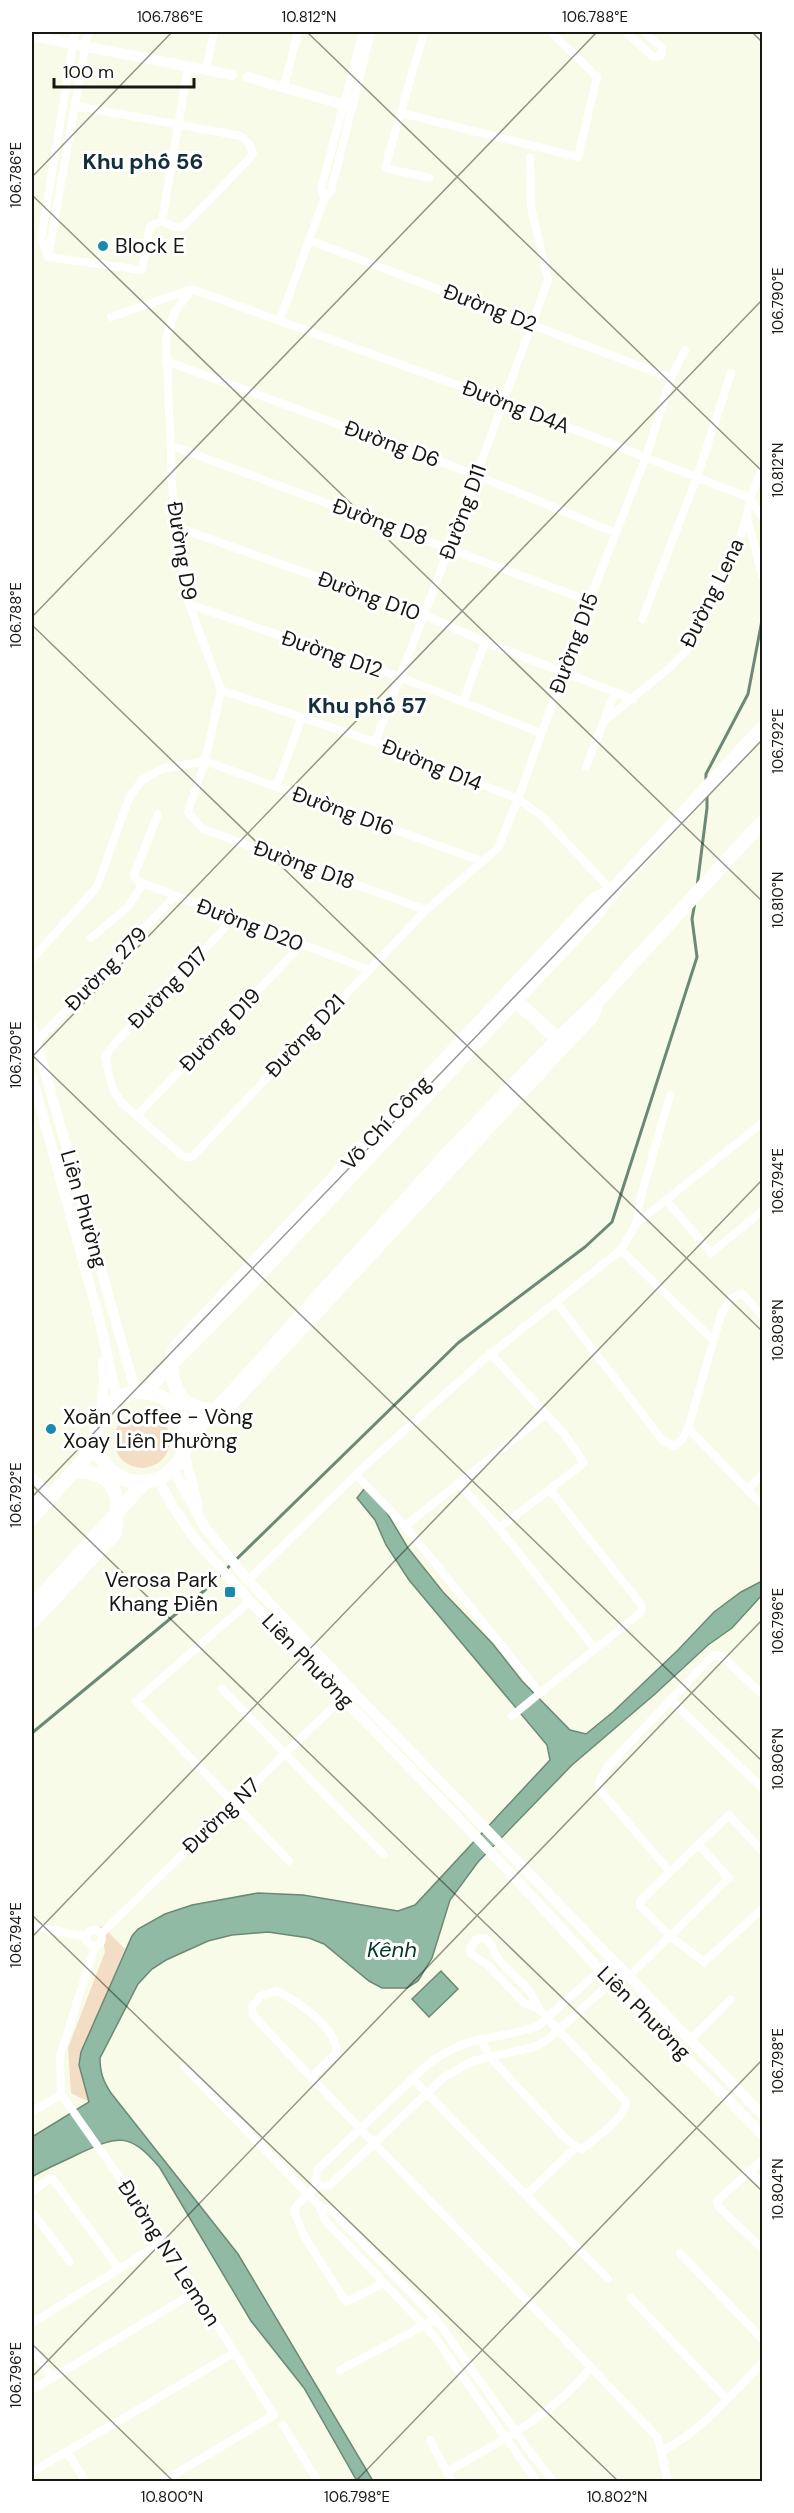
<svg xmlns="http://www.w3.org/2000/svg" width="794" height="2513" font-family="'DM Sans',sans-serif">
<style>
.green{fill:#f3ddc4}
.water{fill:#90baa3;stroke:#6c8977;stroke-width:1.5}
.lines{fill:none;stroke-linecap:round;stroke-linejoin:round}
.stream{stroke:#6c8977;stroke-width:3}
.minor{stroke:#fff;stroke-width:8}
.tertiary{stroke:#fff;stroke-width:10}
.primary{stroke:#fff;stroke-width:14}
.trunk{stroke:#fff;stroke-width:14}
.ticks{fill:none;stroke:#171811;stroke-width:1.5;stroke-opacity:0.45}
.poi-dot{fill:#1989ae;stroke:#fff;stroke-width:2}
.labels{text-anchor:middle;stroke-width:6;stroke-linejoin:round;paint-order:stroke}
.poi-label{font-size:21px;fill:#171811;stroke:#fff;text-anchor:start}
.street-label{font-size:21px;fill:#171811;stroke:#fff}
.neighbourhood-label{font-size:22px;font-weight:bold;fill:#132f3b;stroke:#fff}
.water-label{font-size:22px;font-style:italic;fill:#003923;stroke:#fff}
.neatline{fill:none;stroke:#171811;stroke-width:2}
.ticks-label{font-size:15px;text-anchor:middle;fill:#171811}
</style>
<rect width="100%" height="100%" fill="#f8fbe7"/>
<!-- green -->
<path class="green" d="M114 1440a28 28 0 1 1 56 0a28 28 0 1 1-56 0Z
M102 1926 125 1949 81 2052 89 2102 71 2093 68 2048 105 1952 102 1935 98 1929Z"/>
<!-- water -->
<path class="water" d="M365 1488 384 1508 408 1548 443 1592 492 1643 522 1681 570 1730 586 1734 613 1712 678 1650 714 1612 741 1592 762 1581V1595L732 1628 708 1645 655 1694 572 1765 478 1862 450 1900 432 1958 418 1981 407 1988H382L369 1981 324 1944 309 1938 268 1932 232 1935 208 1941 166 1960 152 1969 138 1984 100 2058C100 2072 103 2081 111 2093L238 2254 373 2481H357L304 2388 251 2321 160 2168C129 2131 118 2136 78 2154 63 2162 46 2168 32 2177V2137L89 2102 79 2065 81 2052 132 1936 138 1929 165 1914 192 1905 258 1893 303 1895 398 1911 415 1905 550 1760 547 1745 409 1580 386 1545 375 1520 357 1498Z
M441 1971 458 1989 429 2017 412 1999Z"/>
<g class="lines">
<!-- stream -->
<path class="stream" d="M706 782V774L748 694 762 620
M697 887 707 808V795
M32 1733 205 1590 458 1343 585 1247 612 1222 697 957 692 919 695 902"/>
<!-- minor -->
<path class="minor" d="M424 32 385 168 430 178
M626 32 653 57 661 56 662 48 644 32
M206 69 214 32
M284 87 298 32
M75 106 241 136 249 144 253 154 248 160 183 227H175L162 221
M401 113 578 157 597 77 551 32
M324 199 321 189 363 32
M309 240 671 378
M48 257 142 270 150 226 162 221 188 67
M48 257 41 239 75 32
M48 257 88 32
M192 289 174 313 166 339 174 526 189 604 221 690 205 761 188 812 203 829 426 910
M111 317 192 289 504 402 750 498
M280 320 324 199 331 191 371 32
M166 361 476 475 616 533
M170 445 589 601
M750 498 762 517
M747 517 762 575
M174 526 424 615 485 642 633 699
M189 604 400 677 541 733
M642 619 697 477 731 373
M221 690 375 742 518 799 542 816 612 891
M463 702 485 642
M603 722 668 669 692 645 739 540 747 516 750 498 762 469
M375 742 450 547 548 280 531 207 530 157
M586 767 615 692
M276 787 302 717
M158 814 134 875 137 881 367 969
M230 917 224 929 115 1043 105 1057 113 1090 122 1103 184 1157H192L426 910 498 848 518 799 589 601 646 457 671 378 685 350
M91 938 128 907 142 885
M32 959 97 887 129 798 142 780 161 769 205 761 481 861
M36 1042 175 896
M137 1115 292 955 299 943
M667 1201 711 1253 762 1211
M636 1224 762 1123
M621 1250 713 1340
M556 1302 663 1441 674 1446 682 1440 688 1428 721 1315C726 1306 731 1295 743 1294L762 1316
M490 1353 565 1435 584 1463 499 1528
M688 1428 762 1505
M356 1475 405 1526 540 1693 640 1613 642 1608 640 1603 550 1490
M32 1476 51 1495
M459 1484 499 1528 595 1649
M748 1489 762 1475
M405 1526 546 1414
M248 1580 368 1463 482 1361 621 1250 636 1224 641 1196 670 1095
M250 1601 136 1701 289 1861
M222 1689 384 1855
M671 1700 762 1788
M512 1716 540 1693
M699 1845 729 1878 670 1936 704 1962 762 1909
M670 1872 599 1789V1782L608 1766 713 1655 722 1656 762 1694
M32 1926 87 1937
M86 1938a8 8 0 1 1 16 0a8 8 0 1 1-16 0Z
M101 1934 342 1698
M95 1946 60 2056 61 2094 164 2241 274 2415 162 2482
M629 1976 670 1936 640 1906V1901L729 1815 762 1851
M481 2039 489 2056 563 2136 575 2146 582 2149C594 2140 627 2116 626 2102L538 2008C530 1983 511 1977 497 1957 492 1950 494 1944 485 1938L475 1940 470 1949 471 1954 488 1965 524 2003 538 2008
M691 2039 731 1999
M185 2067 320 2207 324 2219 434 2336 537 2482
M311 2077 336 2054C339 2028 297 2001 277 1991L260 1996 252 2007 253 2015C353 2124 458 2229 561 2336
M412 2078 608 2279
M32 2112 61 2094
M762 2160 717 2201 718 2206 762 2249
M749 2171 762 2184
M316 2186 317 2170 427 2065C444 2052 461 2043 483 2039 501 2035 520 2033 538 2026L612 1959
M32 2192 50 2178 53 2179 119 2269
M526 2195 576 2147
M320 2207 331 2210 436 2319 533 2456 554 2482
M32 2212 70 2262
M680 2253 762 2339
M384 2283 346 2302 304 2236 294 2211 297 2205 316 2186 330 2185 444 2077 473 2061 534 2047 547 2040 624 1971
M631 2298 726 2398
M32 2323 164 2241
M566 2341 658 2438 668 2482
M32 2348 51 2377
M340 2370 436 2319
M32 2390 195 2292
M283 2425 318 2482
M430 2440 452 2482
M662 2451C699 2434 733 2392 762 2363
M67 2452 86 2482
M32 2472 234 2353
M447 2472C498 2442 555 2415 591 2367"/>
<!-- tertiary -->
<path class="tertiary" d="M32 36 232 75
M247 77 352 107
M32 1026 136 1393
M32 1077 100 1322 117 1399
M100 1419 104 1384 103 1361
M184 1451 198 1508
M173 1469 205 1528 248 1580 360 1699 762 2114
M158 1479 173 1507 194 1538 250 1601 502 1864 612 1983 762 2134"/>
<!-- primary -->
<path class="primary" d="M171 1365 175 1348 595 899 612 891
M215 1411 230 1405 592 1016 597 1002
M32 1506 38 1499 51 1495
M32 1622 115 1533 117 1513"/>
<!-- trunk -->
<path class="trunk" d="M515 1000 558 1039
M171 1365C175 1397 182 1407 215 1411
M144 1392 236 1299 593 918 620 882 762 728
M96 1437a45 45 0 1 1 90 0a45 45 0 1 1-90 0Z
M186 1439 215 1411 449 1152 558 1039 597 1002 762 822
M74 1471C104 1472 118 1481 117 1513
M32 1518 97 1445
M32 1606 145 1482"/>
</g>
<!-- ticks -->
<path class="ticks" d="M307 32 762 471M752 32 762 42M32 177 172 32M32 195 762 901M32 617 597 32M32 625 762 1331M32 1055 762 1761M32 1057 762 300M32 1485 762 2191M32 1497 762 740M32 1915 619 2482M32 1937 762 1180M32 2344 174 2482M32 2377 762 1620M355 2482 762 2060"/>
<!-- markers -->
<g class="poi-dot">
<circle cx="103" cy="246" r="6"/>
<circle cx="51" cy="1429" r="6"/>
<rect x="224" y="1586" width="12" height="12" rx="3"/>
</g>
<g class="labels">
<!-- poi labels -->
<g class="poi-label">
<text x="115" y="253">Block E</text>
<text x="63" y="1424">Xoăn Coffee - Vòng<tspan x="63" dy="24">Xoay Liên Phường</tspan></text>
<text x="218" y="1587" text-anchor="end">Verosa Park<tspan x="218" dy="24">Khang Điền</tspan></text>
</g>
<!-- street labels -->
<g class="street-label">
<text transform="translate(490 308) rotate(21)" y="7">Đường D2</text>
<text transform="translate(516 407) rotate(21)" y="7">Đường D4A</text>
<text transform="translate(392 444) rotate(20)" y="7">Đường D6</text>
<text transform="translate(463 512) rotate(-70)" y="7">Đường D11</text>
<text transform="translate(380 522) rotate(20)" y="7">Đường D8</text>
<text transform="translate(182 551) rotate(81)" y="7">Đường D9</text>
<text transform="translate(712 593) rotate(-64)" y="7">Đường Lena</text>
<text transform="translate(369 596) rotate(20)" y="7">Đường D10</text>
<text transform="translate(574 643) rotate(-70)" y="7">Đường D15</text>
<text transform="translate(332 654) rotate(19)" y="7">Đường D12</text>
<text transform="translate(432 765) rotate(22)" y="7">Đường D14</text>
<text transform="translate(343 811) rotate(20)" y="7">Đường D16</text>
<text transform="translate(304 865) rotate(20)" y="7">Đường D18</text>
<text transform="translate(250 925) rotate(21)" y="7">Đường D20</text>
<text transform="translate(106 969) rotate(-46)" y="7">Đường 279</text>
<text transform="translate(168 988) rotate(-46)" y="7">Đường D17</text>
<text transform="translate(220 1030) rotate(-46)" y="7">Đường D19</text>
<text transform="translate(305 1036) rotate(-47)" y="7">Đường D21</text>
<text transform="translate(386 1123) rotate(-47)" y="7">Võ Chí Công</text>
<text transform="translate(84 1209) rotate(74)" y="7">Liên Phường</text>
<text transform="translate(308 1661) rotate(46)" y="7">Liên Phường</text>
<text transform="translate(221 1816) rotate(-44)" y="7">Đường N7</text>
<text transform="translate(644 2013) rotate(45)" y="7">Liên Phường</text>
<text transform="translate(169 2253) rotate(57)" y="7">Đường N7 Lemon</text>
</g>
<!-- neighbourhood labels -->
<g class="neighbourhood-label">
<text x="143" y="169">Khu phố 56</text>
<text x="367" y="713">Khu phố 57</text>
</g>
<!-- water labels -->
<g class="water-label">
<text x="392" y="1957">Kênh</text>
</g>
</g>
<!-- border -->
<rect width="794" height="2513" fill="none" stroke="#ffffff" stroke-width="66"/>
<!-- scale -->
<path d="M54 78v9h140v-9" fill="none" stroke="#171811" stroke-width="3"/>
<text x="63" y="78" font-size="18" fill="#171811" stroke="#ffffff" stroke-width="4.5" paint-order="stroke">100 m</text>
<rect x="33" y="33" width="728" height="2447" class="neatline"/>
<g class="ticks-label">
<text x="170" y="22">106.786°E</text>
<text x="309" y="22">10.812°N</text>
<text x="595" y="22">106.788°E</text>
<text transform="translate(16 175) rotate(-90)" y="5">106.786°E</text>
<text transform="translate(778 301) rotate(-90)" y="5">106.790°E</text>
<text transform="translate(778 470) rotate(-90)" y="5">10.812°N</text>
<text transform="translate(16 615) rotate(-90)" y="5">106.788°E</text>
<text transform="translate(778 741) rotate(-90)" y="5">106.792°E</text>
<text transform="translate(778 900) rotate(-90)" y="5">10.810°N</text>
<text transform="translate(16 1055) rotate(-90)" y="5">106.790°E</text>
<text transform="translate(778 1181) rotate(-90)" y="5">106.794°E</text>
<text transform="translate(778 1330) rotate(-90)" y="5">10.808°N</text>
<text transform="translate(16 1495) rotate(-90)" y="5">106.792°E</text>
<text transform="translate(778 1621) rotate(-90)" y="5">106.796°E</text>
<text transform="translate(778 1759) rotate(-90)" y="5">10.806°N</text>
<text transform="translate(16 1935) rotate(-90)" y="5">106.794°E</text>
<text transform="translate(778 2061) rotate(-90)" y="5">106.798°E</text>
<text transform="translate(778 2189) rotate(-90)" y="5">10.804°N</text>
<text transform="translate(16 2375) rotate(-90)" y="5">106.796°E</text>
<text x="172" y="2502">10.800°N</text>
<text x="357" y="2502">106.798°E</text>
<text x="617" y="2502">10.802°N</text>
</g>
</svg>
